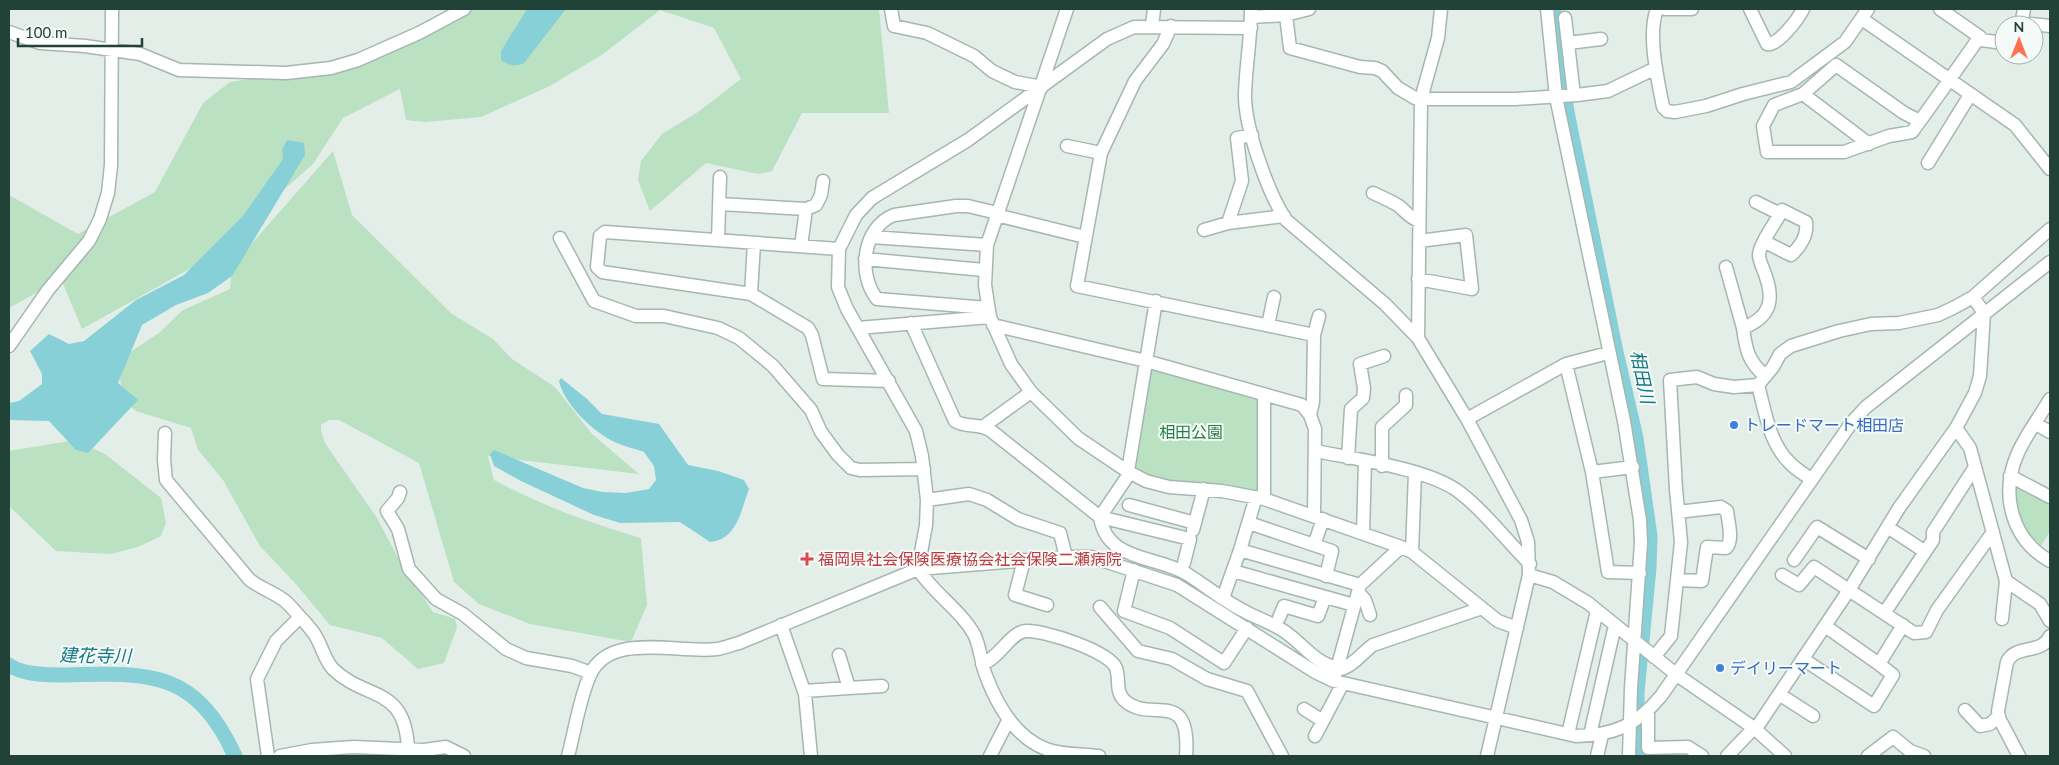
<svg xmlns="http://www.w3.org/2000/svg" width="2059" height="765" font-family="Lato,'Noto Sans JP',sans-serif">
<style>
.green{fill:#bae1c2}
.water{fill:#87d0d8}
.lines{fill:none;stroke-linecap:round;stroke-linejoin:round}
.river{stroke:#87d0d8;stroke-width:15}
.minor-casing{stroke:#a5b7b0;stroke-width:15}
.minor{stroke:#fff;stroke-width:12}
.shop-dot{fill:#3f7fe0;stroke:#f4faf7;stroke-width:2}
.health-dot{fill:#e0444e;stroke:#f4faf7;stroke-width:2}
.labels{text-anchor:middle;stroke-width:4;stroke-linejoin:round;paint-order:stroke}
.shop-label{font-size:16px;fill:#366cbe;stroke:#f4faf7;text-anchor:start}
.park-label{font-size:16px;fill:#277d43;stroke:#f4faf7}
.health-label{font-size:16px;fill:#be3a42;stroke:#f4faf7;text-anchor:start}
.water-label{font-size:18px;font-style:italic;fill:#157884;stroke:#f4faf7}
</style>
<rect width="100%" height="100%" fill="#e3eee9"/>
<!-- green -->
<path class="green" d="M457 9H879L889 113H802L772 171 758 174 706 163 650 211 638 180 641 161 662 134 698 112 741 79 714 28 660 10 603 54 550 86 481 117 425 122 406 120 400 89 343 118 313 164 202 262 82 329 61 279 9 308V195L78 234 155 192 203 103 230 82 374 60 417 40Z
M333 151 352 215 452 314 493 339 512 359 555 387 592 434 639 474 488 456 494 480C542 506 588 522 641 538L647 605 631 642 530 624 479 604 454 582 419 463 339 420H329L321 425V431L325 443 377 518 397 556 433 612 455 619 457 627 444 663 418 669 382 638 330 625 295 583 260 546 223 480 198 450 191 428 136 411C119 398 119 377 121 358L159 333 183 310 230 289 232 266Z
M1151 365 1260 398V491L1165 482 1134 471Z
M75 440 105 454 161 498 166 523 161 536 138 547 110 554 56 551 9 506V451Z
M2014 482 2050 501V531L2040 548C2017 523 2017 515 2014 482Z"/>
<!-- water -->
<path class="water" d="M527 9H566L524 63C516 67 507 65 501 60V51Z
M287 140 304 143 305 155 232 276 208 293 176 305 142 325 118 383 138 400 88 453 76 450 49 421 9 420V403L19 401 42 384V374L30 351 49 334 69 344 84 341 136 300 184 275 243 216 283 159 282 150Z
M561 378 587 399 602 414 659 424 688 465 718 471 744 480 749 489C741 510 737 540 710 542L680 522 620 523 594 515 521 481 494 466 490 454 494 450 583 488 603 492 626 493 649 489 656 480 654 466 644 452C633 448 618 445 607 438 588 426 564 403 559 381Z"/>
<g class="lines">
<!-- river -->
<path class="river" d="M1554 9 1567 112 1616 352 1636 438 1650 536 1649 568 1637 692V756
M9 665C23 675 48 675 65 675 149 673 195 669 235 756"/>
<defs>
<path id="minor" d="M891 9 894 26 927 33 974 56 992 71 1015 82 1042 87
M1067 9 987 245 985 285 990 317 1011 364 1031 392 1078 438 1127 471 1146 481 1169 487 1222 491 1264 499 1401 547 1412 552 1498 621 1517 628
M1251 9C1251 37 1246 65 1245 93 1244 126 1268 193 1286 220L1385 304 1418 338 1467 419 1521 520 1528 542 1529 575 1487 756
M1547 9 1556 97 1624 421 1640 520 1641 543 1631 688 1629 756
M1657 9C1647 35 1658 80 1663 107L1667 111 1675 112 1706 106 1743 94 1791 82 1845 42 1868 9
M1665 9H1692
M1750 9 1767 44C1777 47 1799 18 1803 9
M1940 9 1980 37 1981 40
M1286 15 1290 48 1360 67 1375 68 1382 71 1398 88 1415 98 1421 99H1516L1577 95 1608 91 1656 68
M1251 17 1286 15 1309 9
M1565 18 1574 95
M1862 19 2015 125 2050 169
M2022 23 2050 26
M2021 25 2024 9
M1152 26 1154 9
M9 32 40 43 85 46 140 54 179 70 286 73 331 68 358 60 419 33 464 9
M1568 43 1601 39
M1803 94 1869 144
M1920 121 1904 113 1836 65 1803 94 1774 105 1763 126 1767 152H1844L1889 136 1912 132C1934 102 1955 72 1976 42L1981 40 2004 43
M1067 146 1101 153 1077 286 1314 335 1313 402 1310 415
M1101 153 1135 81 1163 44 1171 26
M1928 163 1970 95
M1373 193C1382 197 1391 201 1399 206 1406 212 1410 218 1419 221
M1756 202 1780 214
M719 204 806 209
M996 215 1085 237
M1228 223 1242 181 1237 138 1252 135
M1204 230 1228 223 1284 216
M871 237 987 245
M560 238 594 301 636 316H664L718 328 739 338 773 366 811 410 821 432 838 455 851 468 860 470 924 469
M718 240 720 177
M1765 242 1791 255C1800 247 1808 235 1806 222L1782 210 1780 214C1775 223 1759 245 1759 255 1759 261 1764 270 1766 277 1775 303 1768 318 1743 328 1746 350 1748 361 1765 376
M801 246 806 209 816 205 821 195 823 181
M839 249 605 232 600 236 597 267 602 272 751 294 808 328 812 335 823 379 889 381
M865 259 984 270
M1726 267 1743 328
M1418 279 1472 289 1466 235 1419 241
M751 294 754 243
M1156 301 1127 477 1100 517C1107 562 1155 555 1187 574 1206 586 1224 601 1244 611 1258 619 1276 624 1288 634 1308 649 1314 663 1341 669 1353 666 1363 652 1373 645L1482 608
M988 308 877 299C857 274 863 227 894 215L956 206H968L997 213
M911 323 955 421C966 428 978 423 990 430L1100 517 1190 539 1184 563
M993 325 1146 361 1302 405 1310 415 1315 429 1314 516
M1268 325 1274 297
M858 328 990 317
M1314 335 1319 316
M1418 338 1421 99 1438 38 1441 9
M9 346 48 290 89 241 100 219 108 193 111 165 112 9
M1566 364 1592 472 1608 572 1640 573
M1264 396V499
M2050 399C2039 418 2025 436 2017 455 2000 495 2012 540 2050 561
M1467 419 1566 364 1608 353
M2036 424 2050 432
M984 426 1031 392
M1956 428 1970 448 2006 581 2040 604 2050 621
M165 433 164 460 166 480 249 579C259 588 274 592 285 601 291 606 297 614 303 620 307 625 312 630 315 635 322 646 324 659 333 669 366 701 406 685 408 750
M1316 451C1355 459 1422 468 1455 489 1480 506 1508 542 1530 564
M1348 458 1351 409 1363 398 1364 388 1360 364 1384 356
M1382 466V427L1406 405V395
M1592 472 1633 467
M2010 476 2050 497
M1811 479C1804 474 1795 469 1789 462 1769 442 1765 411 1758 385L1773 367 1780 354 1791 346 1839 331 1871 324 1899 323 1938 315 1953 308 1973 297 2050 229
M400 492 398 498 387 511 398 529 409 569 436 599 463 614 506 649 526 658 572 666 591 673
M927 500 969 494 987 500 1018 519 1060 533 1066 557
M1129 505 1195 523
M1249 523 1314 545 1323 519
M1889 528 1924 551
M1193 530 1204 489
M1363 533 1365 462
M1314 545 1332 551 1326 576
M1240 550 1360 585
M1412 552 1415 473
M1024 560 1015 595 1047 605
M1794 560 1817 527 1869 559
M1134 570 1124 611 1170 628 1224 663 1247 628
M1233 571 1354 605
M1529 575 1553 582 1588 603 1677 675 1754 728 1785 756
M1782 575 1799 585 1814 567 1914 633 1926 632 1937 610 1993 532
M1677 580 1702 581 1707 547 1726 548C1734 540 1728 522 1727 511L1721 507 1678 512
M1358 592 1365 600 1370 615
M1223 598 1240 550 1256 497
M1100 607 1138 651 1172 659 1207 679 1247 691 1282 756
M1885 612 1933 540V532L1975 467
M1279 618 1284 606 1318 616 1325 597
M2002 619 2006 581
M781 625 805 694 811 756
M1825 626 1879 664
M1654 657 1671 636 1681 542 1676 489 1670 380 1697 377 1714 384 1734 387 1758 385
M1803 659 1874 706 1893 675 1879 664 1903 625
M982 664C1000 658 1010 632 1026 631 1044 630 1109 651 1116 668 1120 679 1115 691 1124 700 1150 725 1191 685 1186 756
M1335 676 1360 585 1401 547
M849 688 882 686
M804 691 849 688 839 655
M1779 694 1813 716
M1304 709 1323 721
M1965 710 1980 726 1990 724 1999 716
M1648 711V748L1688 747 1702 756
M1755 730 1849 590 1899 508 1956 428 1975 393 1980 376 1984 313 1973 297
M1568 734 1597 611
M1590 735 1615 625
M1315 736 1343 683
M268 756 257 679 276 641 300 617
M280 756 312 750 353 747 424 750 446 747 464 756
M568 756C575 730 579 700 590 675 610 631 678 654 717 649 724 648 731 645 739 643L918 569 1066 557H1092L1177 585 1315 672 1334 681 1576 736C1614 735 1636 726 1661 696L1852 422 1866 407 2050 262
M990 756 1009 719
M1099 756C1082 754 1062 755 1046 749 1014 737 996 703 985 673 981 661 980 648 975 636 961 610 934 594 918 569L926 525 927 500 922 456 916 431 847 309 838 287 839 249 856 215 872 198 968 140 1107 39 1134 27 1251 28
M1597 756 1602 735
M1727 756 1754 728
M1868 756 1893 737 1910 751 1924 756
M2019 756 1999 718 1998 711 2007 662C2015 644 2042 655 2050 636"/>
</defs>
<!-- minor casing -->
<use href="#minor" class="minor-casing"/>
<!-- minor -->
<use href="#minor" class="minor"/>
</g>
<!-- markers -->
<g class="shop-dot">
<circle cx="1734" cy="425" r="5"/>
<circle cx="1720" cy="668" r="5"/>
</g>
<path class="health-dot" d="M804.5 551.5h5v5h5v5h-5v5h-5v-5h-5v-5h5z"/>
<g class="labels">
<!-- shop labels -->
<g class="shop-label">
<text x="1744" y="431">トレードマート相田店</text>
<text x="1730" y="674">デイリーマート</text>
</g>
<!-- park labels -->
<g class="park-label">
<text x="1191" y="438">相田公園</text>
</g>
<!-- health labels -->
<g class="health-label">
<text x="818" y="565">福岡県社会保険医療協会社会保険二瀬病院</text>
</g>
<!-- water labels -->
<g class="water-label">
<text transform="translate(1642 377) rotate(78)" y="6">相田川</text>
<text transform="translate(95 656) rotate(1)" y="6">建花寺川</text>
</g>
</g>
<!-- border -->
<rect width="2059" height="765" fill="none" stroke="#214237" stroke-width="20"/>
<!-- north arrow -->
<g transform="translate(2019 40)"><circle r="24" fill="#f4faf7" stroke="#a0b0aa"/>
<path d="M0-4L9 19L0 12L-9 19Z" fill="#fe7151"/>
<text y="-8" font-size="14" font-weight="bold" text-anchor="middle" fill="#214237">N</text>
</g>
<!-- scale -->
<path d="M18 38v8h124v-8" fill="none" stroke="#214237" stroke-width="2.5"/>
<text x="25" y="38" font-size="15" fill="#214237" stroke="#f4faf7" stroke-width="4" paint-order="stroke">100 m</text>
</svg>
